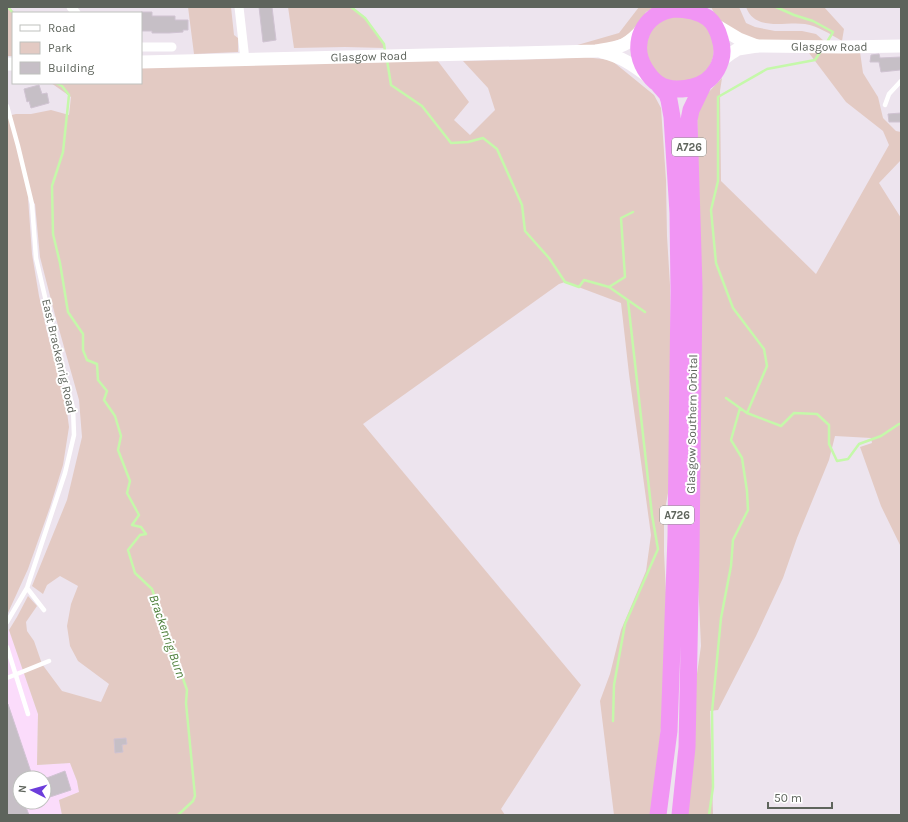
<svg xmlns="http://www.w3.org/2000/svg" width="908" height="822" font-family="Karla,sans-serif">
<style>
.commercial{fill:#fbdcfb;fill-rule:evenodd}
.green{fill:#e3cac3}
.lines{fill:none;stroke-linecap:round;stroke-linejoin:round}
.stream{stroke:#c5f8aa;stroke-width:2.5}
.building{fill:#c6bfc6;stroke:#d0c3d2}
.lane{stroke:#fff;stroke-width:4.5}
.street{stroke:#fff;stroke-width:9}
.secondary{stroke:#fff;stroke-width:13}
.highway{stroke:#f195f4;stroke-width:17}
.labels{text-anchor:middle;stroke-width:4;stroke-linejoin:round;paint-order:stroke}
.shield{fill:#fff;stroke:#8e928d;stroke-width:1}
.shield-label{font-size:11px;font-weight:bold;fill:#5e645c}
.street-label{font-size:12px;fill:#5e645c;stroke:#fff}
.water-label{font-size:13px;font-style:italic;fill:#4c7e39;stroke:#fff}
</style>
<rect width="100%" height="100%" fill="#ede4ee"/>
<!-- commercial -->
<path class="commercial" d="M9 630 38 714 37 765 70 763 77 781 79 792 59 800 62 815H7V631ZM20 778H44V802H20Z"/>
<!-- green -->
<path class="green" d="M7 7H10L14 13H13V56H7Z
M188 7H231L234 35 238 38V52L194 54Z
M288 7H351L365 18 384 44 385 48 345 47 294 48Z
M639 7H656L646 12 640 21 628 36 608 44 574 46 619 33Z
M711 7H739L746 23 755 27 775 31H802L816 34 824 41 769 43 743 36 717 18Z
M746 7H824L844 29 842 41C830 34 818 26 805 24 785 21 755 32 746 7Z
M646 49a34 34 0 1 1 68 0a34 34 0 1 1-68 0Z
M860 52 863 73 878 97 883 118 896 131 901 132V160L879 183 901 218V547L881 506 860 447 872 443 871 438 835 436 829 460 797 538 783 578 756 636 718 710 710 711 713 815H685L693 702 701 646 698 580 701 401V287L697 112 705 96 722 78 720 91 721 181 816 274 889 145 883 131 846 102 809 53Z
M584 57 611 60 654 95 661 108 666 180 667 236 670 285 671 357 670 482 664 515V552L666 594 664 693 658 762 651 815H614L600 701 610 674 621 630 646 571 651 535 629 374 621 303 565 282 559 284 363 424 581 685 501 809 505 815H62L59 800 79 792 77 781 70 763 37 765 38 714 9 630 17 617 28 596 37 606 26 622 27 631 34 641 42 664 62 691 101 702 109 684 78 661 70 646 67 626 71 604 78 586 60 576 47 585 43 594 32 586 67 500 82 437 79 400 55 315 40 257 35 204 28 198 32 254 39 296 48 336 65 397 69 427 63 465 50 507 28 569 7 615V116L16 114H31L51 110 69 115 71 97 51 83H141V68L437 60 469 102 454 120 470 135 495 110 488 88 463 61 547 59Z"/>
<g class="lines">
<!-- stream -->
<path class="stream" d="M8 7 13 13
M351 7 365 18 384 44 385 51
M776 7 794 15 813 21 833 32 827 42
M387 60 391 85 422 106 451 143 468 142 483 138 497 149 522 205 525 231 549 258 565 282 579 287 584 280 609 287 645 312
M56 83 62 86 69 95 63 152 52 186 53 234 60 263 68 312 83 334V350L87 360 97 364 98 380 107 391 104 400 115 416 121 436 118 450 130 481 127 493 139 515 132 525 141 527 146 534 140 535 128 550 135 573 152 589 187 690 186 703 195 796 193 801 178 815
M609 287 625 277 621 218 633 212
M726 398 747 413 781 426 794 413 817 414 829 425V444L837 461 848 459 859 444 881 436 899 424H901
M747 413 767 366 764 349 733 308 716 263 711 210 718 181V97L767 69 815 60 821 51
M613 721 614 685 625 624 658 549 652 515 628 301
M709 815 713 787 712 712 721 618 731 566 733 540 748 510 747 491 742 458 731 440 740 408"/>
</g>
<!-- building -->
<path class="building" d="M259 7H272L276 40 263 42Z
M141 12H152V16H175V20H188V30H183V32L169 33H152V31H141Z
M879 54 880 58 901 57V67L900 70 881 72 879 62H870L871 55Z
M39 85 42 94 47 93 49 103 31 108 29 101 27 102 24 89Z
M901 113V122H889L888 114Z
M7 704H8L33 778H20V802H24L29 815H7Z
M126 738 127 744 122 745 123 752 115 753 114 739Z
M65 771 71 790 44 799V779Z"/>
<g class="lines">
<!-- lane -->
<path class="lane" d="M885 105 889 94 901 81
M7 106 18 146 32 204 36 258 56 345 73 408 74 435 65 473 27 588 7 622
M27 588 44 610
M7 647 28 714
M7 678 49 661"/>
<!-- street -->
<path class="street" d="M71 7 76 13
M239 7 245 60
M141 47H172"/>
<!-- secondary -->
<g class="secondary">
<path d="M714 24 739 39 757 46"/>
<path d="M602 52C622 57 633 65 649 77"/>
<path id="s1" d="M722 60 730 54 738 49 757 46 843 47 901 46"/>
<path id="s2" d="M141 62 596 51C620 47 627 47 643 28"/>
<path d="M7 64H13"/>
</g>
<!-- highway -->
<path class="highway" d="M673 9C685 9 698 11 708 18 714 23 718 31 720 39 727 60 714 83 692 87 687 89 682 89 677 89 662 89 653 82 645 69 630 44 643 14 673 9Z
M658 815 669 731 676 536 679 292 678 213 672 117 669 100 667 94 659 85
M680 815 687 747 691 551 694 287 689 120 691 110 704 83"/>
</g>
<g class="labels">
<!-- shield labels -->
<g class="shield">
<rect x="672" y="138" width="34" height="18" rx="3"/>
<rect x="660" y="506" width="34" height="18" rx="3"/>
</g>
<g class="shield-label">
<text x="689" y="151">A726</text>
<text x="677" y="519">A726</text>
</g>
<!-- street labels -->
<g class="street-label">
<text dy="4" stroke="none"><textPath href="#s1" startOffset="111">Glasgow Road</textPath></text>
<text dy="4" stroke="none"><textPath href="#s2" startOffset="228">Glasgow Road</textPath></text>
<text transform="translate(59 356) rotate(77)" y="4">East Brackenrig Road</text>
<text transform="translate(692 424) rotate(-89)" y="4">Glasgow Southern Orbital</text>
</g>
<!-- water labels -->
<g class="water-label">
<text transform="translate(168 636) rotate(71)" y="5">Brackenrig Burn</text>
</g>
</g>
<!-- border -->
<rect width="908" height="822" fill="none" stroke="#5e645c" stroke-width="16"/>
<!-- legend -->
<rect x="12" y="12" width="130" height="72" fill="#ffffff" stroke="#bfc1be"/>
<rect x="20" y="25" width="20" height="6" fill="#ffffff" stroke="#bfc1be"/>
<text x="48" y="32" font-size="12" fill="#5e645c">Road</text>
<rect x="20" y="42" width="20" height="12" fill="#e3cac3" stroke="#bfc1be"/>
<text x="48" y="52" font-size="12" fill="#5e645c">Park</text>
<rect x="20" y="62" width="20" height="12" fill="#c6bfc6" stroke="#bfc1be"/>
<text x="48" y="72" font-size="12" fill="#5e645c">Building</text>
<!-- north arrow -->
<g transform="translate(32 790) rotate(276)"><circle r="19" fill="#ffffff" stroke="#bfc1be"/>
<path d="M0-3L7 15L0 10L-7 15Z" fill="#6c3ddb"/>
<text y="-6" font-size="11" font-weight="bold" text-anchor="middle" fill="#5e645c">N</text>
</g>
<!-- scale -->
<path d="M768 802v6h64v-6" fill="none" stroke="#5e645c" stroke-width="2"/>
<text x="774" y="802" font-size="12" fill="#5e645c" stroke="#ffffff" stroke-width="3" paint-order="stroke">50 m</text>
</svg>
